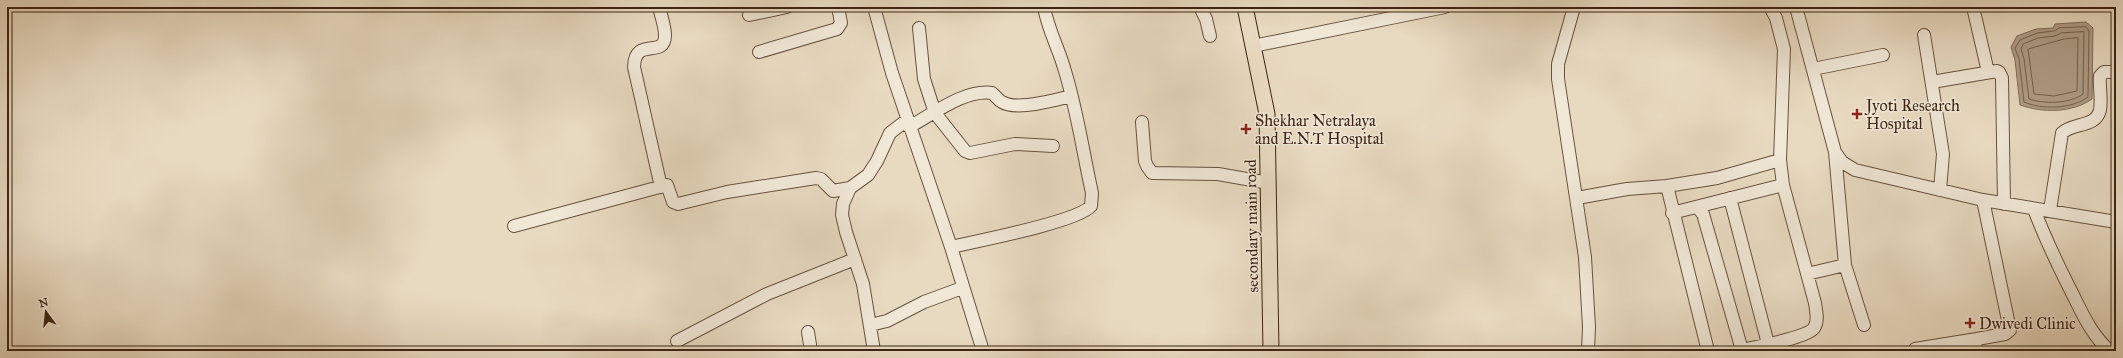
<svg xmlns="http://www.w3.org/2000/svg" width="2123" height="358" font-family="'IM FELL Great Primer',serif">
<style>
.water{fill:#ae9c86;stroke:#806c58}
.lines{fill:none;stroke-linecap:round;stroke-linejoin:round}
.shore{stroke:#75604c;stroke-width:1}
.minor-casing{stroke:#67523e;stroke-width:14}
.major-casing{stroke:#3c2413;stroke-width:17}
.minor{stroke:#f0e7d7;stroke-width:12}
.major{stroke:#e8dac1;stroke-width:15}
.poi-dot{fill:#8f2418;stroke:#f0e7d7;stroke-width:1.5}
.labels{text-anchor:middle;stroke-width:3;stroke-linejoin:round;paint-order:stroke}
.poi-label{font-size:16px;fill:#3c2413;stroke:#f0e7d7;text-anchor:start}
.street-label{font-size:16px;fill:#3c2413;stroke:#f0e7d7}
</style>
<rect width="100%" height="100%" fill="#e8dac1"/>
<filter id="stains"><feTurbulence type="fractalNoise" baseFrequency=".005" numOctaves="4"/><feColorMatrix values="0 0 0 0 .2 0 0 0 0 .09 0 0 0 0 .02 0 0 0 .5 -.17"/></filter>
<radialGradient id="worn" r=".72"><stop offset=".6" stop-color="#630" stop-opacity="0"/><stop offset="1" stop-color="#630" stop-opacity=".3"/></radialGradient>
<!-- water -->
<path class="water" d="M2086 22 2093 28 2092 99C2072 113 2043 113 2020 105L2015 60 2011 47 2017 36 2036 29 2053 28 2055 24Z"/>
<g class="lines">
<!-- shore -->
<path class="shore" d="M2086 27 2089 31 2088 97C2072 109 2042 110 2024 102L2019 59 2015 48 2020 40 2037 33 2054 31 2059 28Z
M2084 32 2083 94C2070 104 2043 104 2029 99L2024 59 2021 49 2023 44 2038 38 2055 36 2061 33Z
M2078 38 2077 91 2054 96 2034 94 2028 49 2064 39Z"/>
<defs>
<path id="minor" d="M659 7C661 16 665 26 665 35 665 60 635 35 634 67L661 187
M874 7 892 73 951 247 983 351
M1200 7 1206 19 1210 36
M1574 7 1558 64V79L1585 257 1589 327 1588 351
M1796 7 1835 152 1842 162 1855 170 1983 200 2116 222
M1973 7 1988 72
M749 15 787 7
M919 28 924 79 935 113 965 151 970 153 1015 144 1053 146
M1924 35 1943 154 1940 190
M1253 46 1445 7
M759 52 837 29 841 23 838 7
M1813 69 1883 55
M1932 82 1997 71 1999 72 2002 78 2004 204
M1142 122 1145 161 1147 166 1152 173 1218 174 1269 183
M909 127C932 115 964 89 992 93 996 96 998 100 1002 102 1016 111 1056 100 1071 96
M1667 186 1708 351
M850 188 843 204 842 215 846 232 863 284 874 351
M1577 198 1627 189 1667 186 1717 178 1780 160
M1730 198 1768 344
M1697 207 1703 214 1742 350
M2034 209C2044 236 2056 261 2069 287 2081 310 2090 334 2110 351
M2050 210 2062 133C2073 122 2096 128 2100 110 2102 99 2099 87 2100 76L2104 72H2116
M1672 213 1783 185
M514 226 667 185 673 202 678 204 727 192 816 178 821 179 833 191 850 188 868 175 877 161 890 133 907 120
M951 247C977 241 1077 222 1091 206L1092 193C1083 152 1077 110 1065 71 1059 49 1048 30 1044 7
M1845 265 1864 325
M1807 274 1845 265 1835 152
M870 325 887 321 924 302 962 288
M808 332 811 351
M677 341 767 294 855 259
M1915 349 1977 339
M1739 351C1753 347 1807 338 1814 328 1819 321 1816 311 1815 303L1783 185 1780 160 1784 49 1776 18 1770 7
M1976 351 1975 343 1977 339 2005 334 2010 330 1983 200"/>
<path id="major" d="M1245 7 1267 114 1271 351"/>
</defs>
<!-- minor casing -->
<use href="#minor" class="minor-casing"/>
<!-- major casing -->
<use href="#major" class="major-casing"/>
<!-- minor -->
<use href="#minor" class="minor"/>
<!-- major -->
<use href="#major" class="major"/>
</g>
<!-- markers -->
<g class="poi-dot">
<path d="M1855 108h4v4h4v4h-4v4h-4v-4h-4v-4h4z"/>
<path d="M1244 123h4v4h4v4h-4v4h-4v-4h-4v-4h4z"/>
<path d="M1968 317h4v4h4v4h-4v4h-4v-4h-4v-4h4z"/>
</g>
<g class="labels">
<!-- poi labels -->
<g class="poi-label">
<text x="1866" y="111">Jyoti Research<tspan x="1866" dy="18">Hospital</tspan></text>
<text x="1255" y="126">Shekhar Netralaya<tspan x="1255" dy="18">and E.N.T Hospital</tspan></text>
<text x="1979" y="329">Dwivedi Clinic</text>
</g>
<!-- street labels -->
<g class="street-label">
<text transform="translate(1251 226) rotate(-91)" y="6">secondary main road</text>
</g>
</g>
<!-- margin -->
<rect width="2123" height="358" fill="none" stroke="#e8dac1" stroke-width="24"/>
<rect x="8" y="8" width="2107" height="342" fill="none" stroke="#3c2413" stroke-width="2"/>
<rect x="12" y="12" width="2099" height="334" fill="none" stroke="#3c2413"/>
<!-- north arrow -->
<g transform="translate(46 312) rotate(345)" stroke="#f0e7d7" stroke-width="3" paint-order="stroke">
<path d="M0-3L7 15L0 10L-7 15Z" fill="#3c2413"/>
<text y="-6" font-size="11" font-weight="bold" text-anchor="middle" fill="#3c2413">N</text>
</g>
<rect width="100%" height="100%" filter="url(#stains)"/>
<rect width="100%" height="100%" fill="url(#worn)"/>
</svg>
